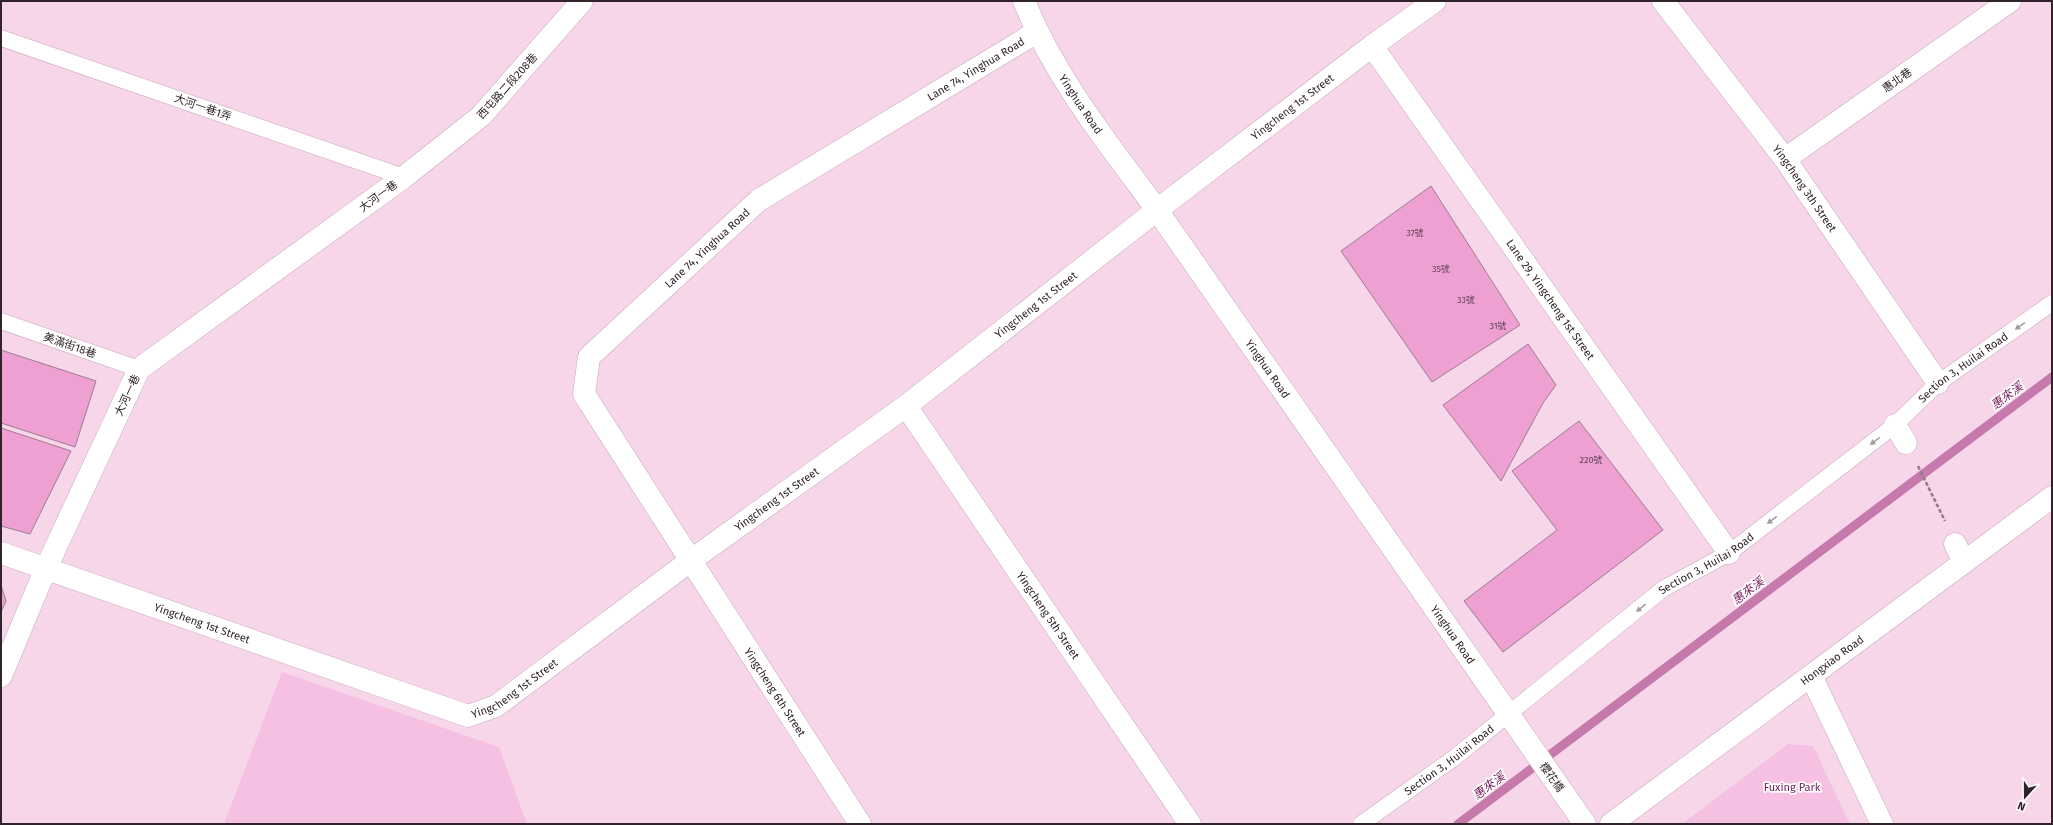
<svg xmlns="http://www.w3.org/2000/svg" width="2053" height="825" font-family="'Fira Sans','Noto Sans TC',sans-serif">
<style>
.green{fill:#f6c0e2}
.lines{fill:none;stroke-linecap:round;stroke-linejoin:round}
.stream{stroke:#c57aab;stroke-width:9}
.building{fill:#eea0d2;stroke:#9b7d8f}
.lane-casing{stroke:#c7a7bb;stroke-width:17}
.street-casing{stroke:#c7a7bb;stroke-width:23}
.path{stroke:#917b88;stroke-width:2.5;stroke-dasharray:4 2;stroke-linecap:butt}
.lane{stroke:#fff;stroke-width:16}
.street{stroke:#fff;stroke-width:22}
.oneway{fill:#a29ca0}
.labels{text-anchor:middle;stroke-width:3.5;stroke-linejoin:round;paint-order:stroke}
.number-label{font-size:9px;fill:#604255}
.street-label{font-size:11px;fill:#30232b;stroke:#fff}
.park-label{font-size:11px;fill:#731a5b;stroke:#fff}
.water-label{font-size:12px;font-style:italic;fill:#731a5b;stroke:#fff}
</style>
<rect width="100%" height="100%" fill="#f7d6ea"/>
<!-- green -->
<path class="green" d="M282 672 499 747 527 824H224Z
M1788 744 1813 746 1850 824H1682Z"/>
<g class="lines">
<!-- stream -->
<path class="stream" d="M1458 824 2052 377"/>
</g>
<!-- building -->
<path class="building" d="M1431 186 1520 325 1432 382 1341 251Z
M1528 344 1556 385 1543 403 1501 481 1443 405Z
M1 350 96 381 75 447 1 423Z
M1579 421 1663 530 1503 652 1464 601 1557 530 1512 471Z
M1 428 71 451 30 534 1 526Z
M1 585 6 601 1 612Z"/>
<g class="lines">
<defs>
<g id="lane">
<path d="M1 38 404 177"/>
<path d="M1 321 139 369"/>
<path id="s1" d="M1361 824 1454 758 1663 589 1729 553 1895 425 1938 383 2052 303"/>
</g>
<g id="street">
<path id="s2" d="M1024 1C1055 78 1108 143 1157 210L1585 824"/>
<path id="s3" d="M1663 1 1785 159 1938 383"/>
<path id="s4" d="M1372 46 1729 553"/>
<path d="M1785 159 2010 1"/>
<path id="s5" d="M906 406 1190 824"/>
<path d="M1895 425 1906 443"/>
<path d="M1955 544 1964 562"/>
<path id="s6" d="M1 553 468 716 496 706 690 561 906 406 1157 210 1372 46 1435 1"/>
<path d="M1 676 46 568 139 369 404 177 481 116 582 1"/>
<path d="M1811 676 1882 824"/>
<path id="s7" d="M860 824 584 394 589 357 759 200 1037 32"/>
<path id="s8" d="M1611 824 2052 497"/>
</g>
</defs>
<!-- lane casing -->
<use href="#lane" class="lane-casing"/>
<!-- street casing -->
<use href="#street" class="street-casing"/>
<!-- path -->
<path class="path" d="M1918 466 1945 521"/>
<!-- lane -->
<use href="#lane" class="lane"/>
<!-- street -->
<use href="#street" class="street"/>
</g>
<!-- one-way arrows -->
<defs><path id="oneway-solid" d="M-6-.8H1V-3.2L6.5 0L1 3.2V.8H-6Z"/></defs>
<g class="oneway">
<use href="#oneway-solid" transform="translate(2020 326) rotate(145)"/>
<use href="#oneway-solid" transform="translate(1875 441) rotate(143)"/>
<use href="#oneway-solid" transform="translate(1772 520) rotate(143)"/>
<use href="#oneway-solid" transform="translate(1641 608) rotate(141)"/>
</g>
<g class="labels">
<!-- number labels -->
<g class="number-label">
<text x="1415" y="236">37號</text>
<text x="1441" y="272">35號</text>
<text x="1466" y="303">33號</text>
<text x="1498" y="329">31號</text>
<text x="1591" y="463">220號</text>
</g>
<!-- street labels -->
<g class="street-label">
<text dy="4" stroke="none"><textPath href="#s7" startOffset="1033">Lane 74, Yinghua Road</textPath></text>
<text transform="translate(1897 80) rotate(-35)" y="4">惠北巷</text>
<text transform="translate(507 86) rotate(-48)" y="4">西屯路二段208巷</text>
<text dy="4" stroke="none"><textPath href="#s2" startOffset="118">Yinghua Road</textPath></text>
<text dy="4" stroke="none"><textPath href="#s6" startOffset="1521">Yingcheng 1st Street</textPath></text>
<text transform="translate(203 107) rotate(19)" y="4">大河一巷1弄</text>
<text dy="4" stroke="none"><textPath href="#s3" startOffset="235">Yingcheng 3th Street</textPath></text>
<text transform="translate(378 196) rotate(-36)" y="4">大河一巷</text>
<text dy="4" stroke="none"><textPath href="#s7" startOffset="709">Lane 74, Yinghua Road</textPath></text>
<text dy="4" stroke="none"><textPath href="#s4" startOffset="310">Lane 29, Yingcheng 1st Street</textPath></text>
<text dy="4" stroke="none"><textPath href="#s6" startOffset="1197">Yingcheng 1st Street</textPath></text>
<text transform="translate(70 345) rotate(19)" y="4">美滿街18巷</text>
<text dy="4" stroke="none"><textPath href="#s1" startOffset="757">Section 3, Huilai Road</textPath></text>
<text dy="4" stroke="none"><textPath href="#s2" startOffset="442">Yinghua Road</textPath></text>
<text transform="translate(127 395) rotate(-65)" y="4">大河一巷</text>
<text dy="4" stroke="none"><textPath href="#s6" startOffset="873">Yingcheng 1st Street</textPath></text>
<text dy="4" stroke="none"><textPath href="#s1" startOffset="433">Section 3, Huilai Road</textPath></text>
<text dy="4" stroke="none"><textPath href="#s5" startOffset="253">Yingcheng 5th Street</textPath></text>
<text dy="4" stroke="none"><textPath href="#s6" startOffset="213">Yingcheng 1st Street</textPath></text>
<text dy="4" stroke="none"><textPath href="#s2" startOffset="766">Yinghua Road</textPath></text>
<text dy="4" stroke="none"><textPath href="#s8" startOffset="275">Hongxiao Road</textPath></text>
<text dy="4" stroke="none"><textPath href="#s6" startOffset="549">Yingcheng 1st Street</textPath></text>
<text transform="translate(775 692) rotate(57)" y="4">Yingcheng 6th Street</text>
<text dy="4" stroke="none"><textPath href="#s1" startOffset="109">Section 3, Huilai Road</textPath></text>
<text transform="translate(1552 777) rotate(55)" y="4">櫻花橋</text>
</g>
<!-- park labels -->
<g class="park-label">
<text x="1792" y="791">Fuxing Park</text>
</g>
<!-- water labels -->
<g class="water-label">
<text transform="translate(2007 396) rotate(-37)" y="4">惠來溪</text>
<text transform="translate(1748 591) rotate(-37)" y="4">惠來溪</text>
<text transform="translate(1489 786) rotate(-37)" y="4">惠來溪</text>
</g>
</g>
<!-- border -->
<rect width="2053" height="825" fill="none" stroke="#30232b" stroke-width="4"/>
<!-- north arrow -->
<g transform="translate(2025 797) rotate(201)" stroke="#ffffff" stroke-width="3" paint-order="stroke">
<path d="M0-3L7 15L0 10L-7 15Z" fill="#30232b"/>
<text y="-6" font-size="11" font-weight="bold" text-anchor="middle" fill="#30232b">N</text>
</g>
</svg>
